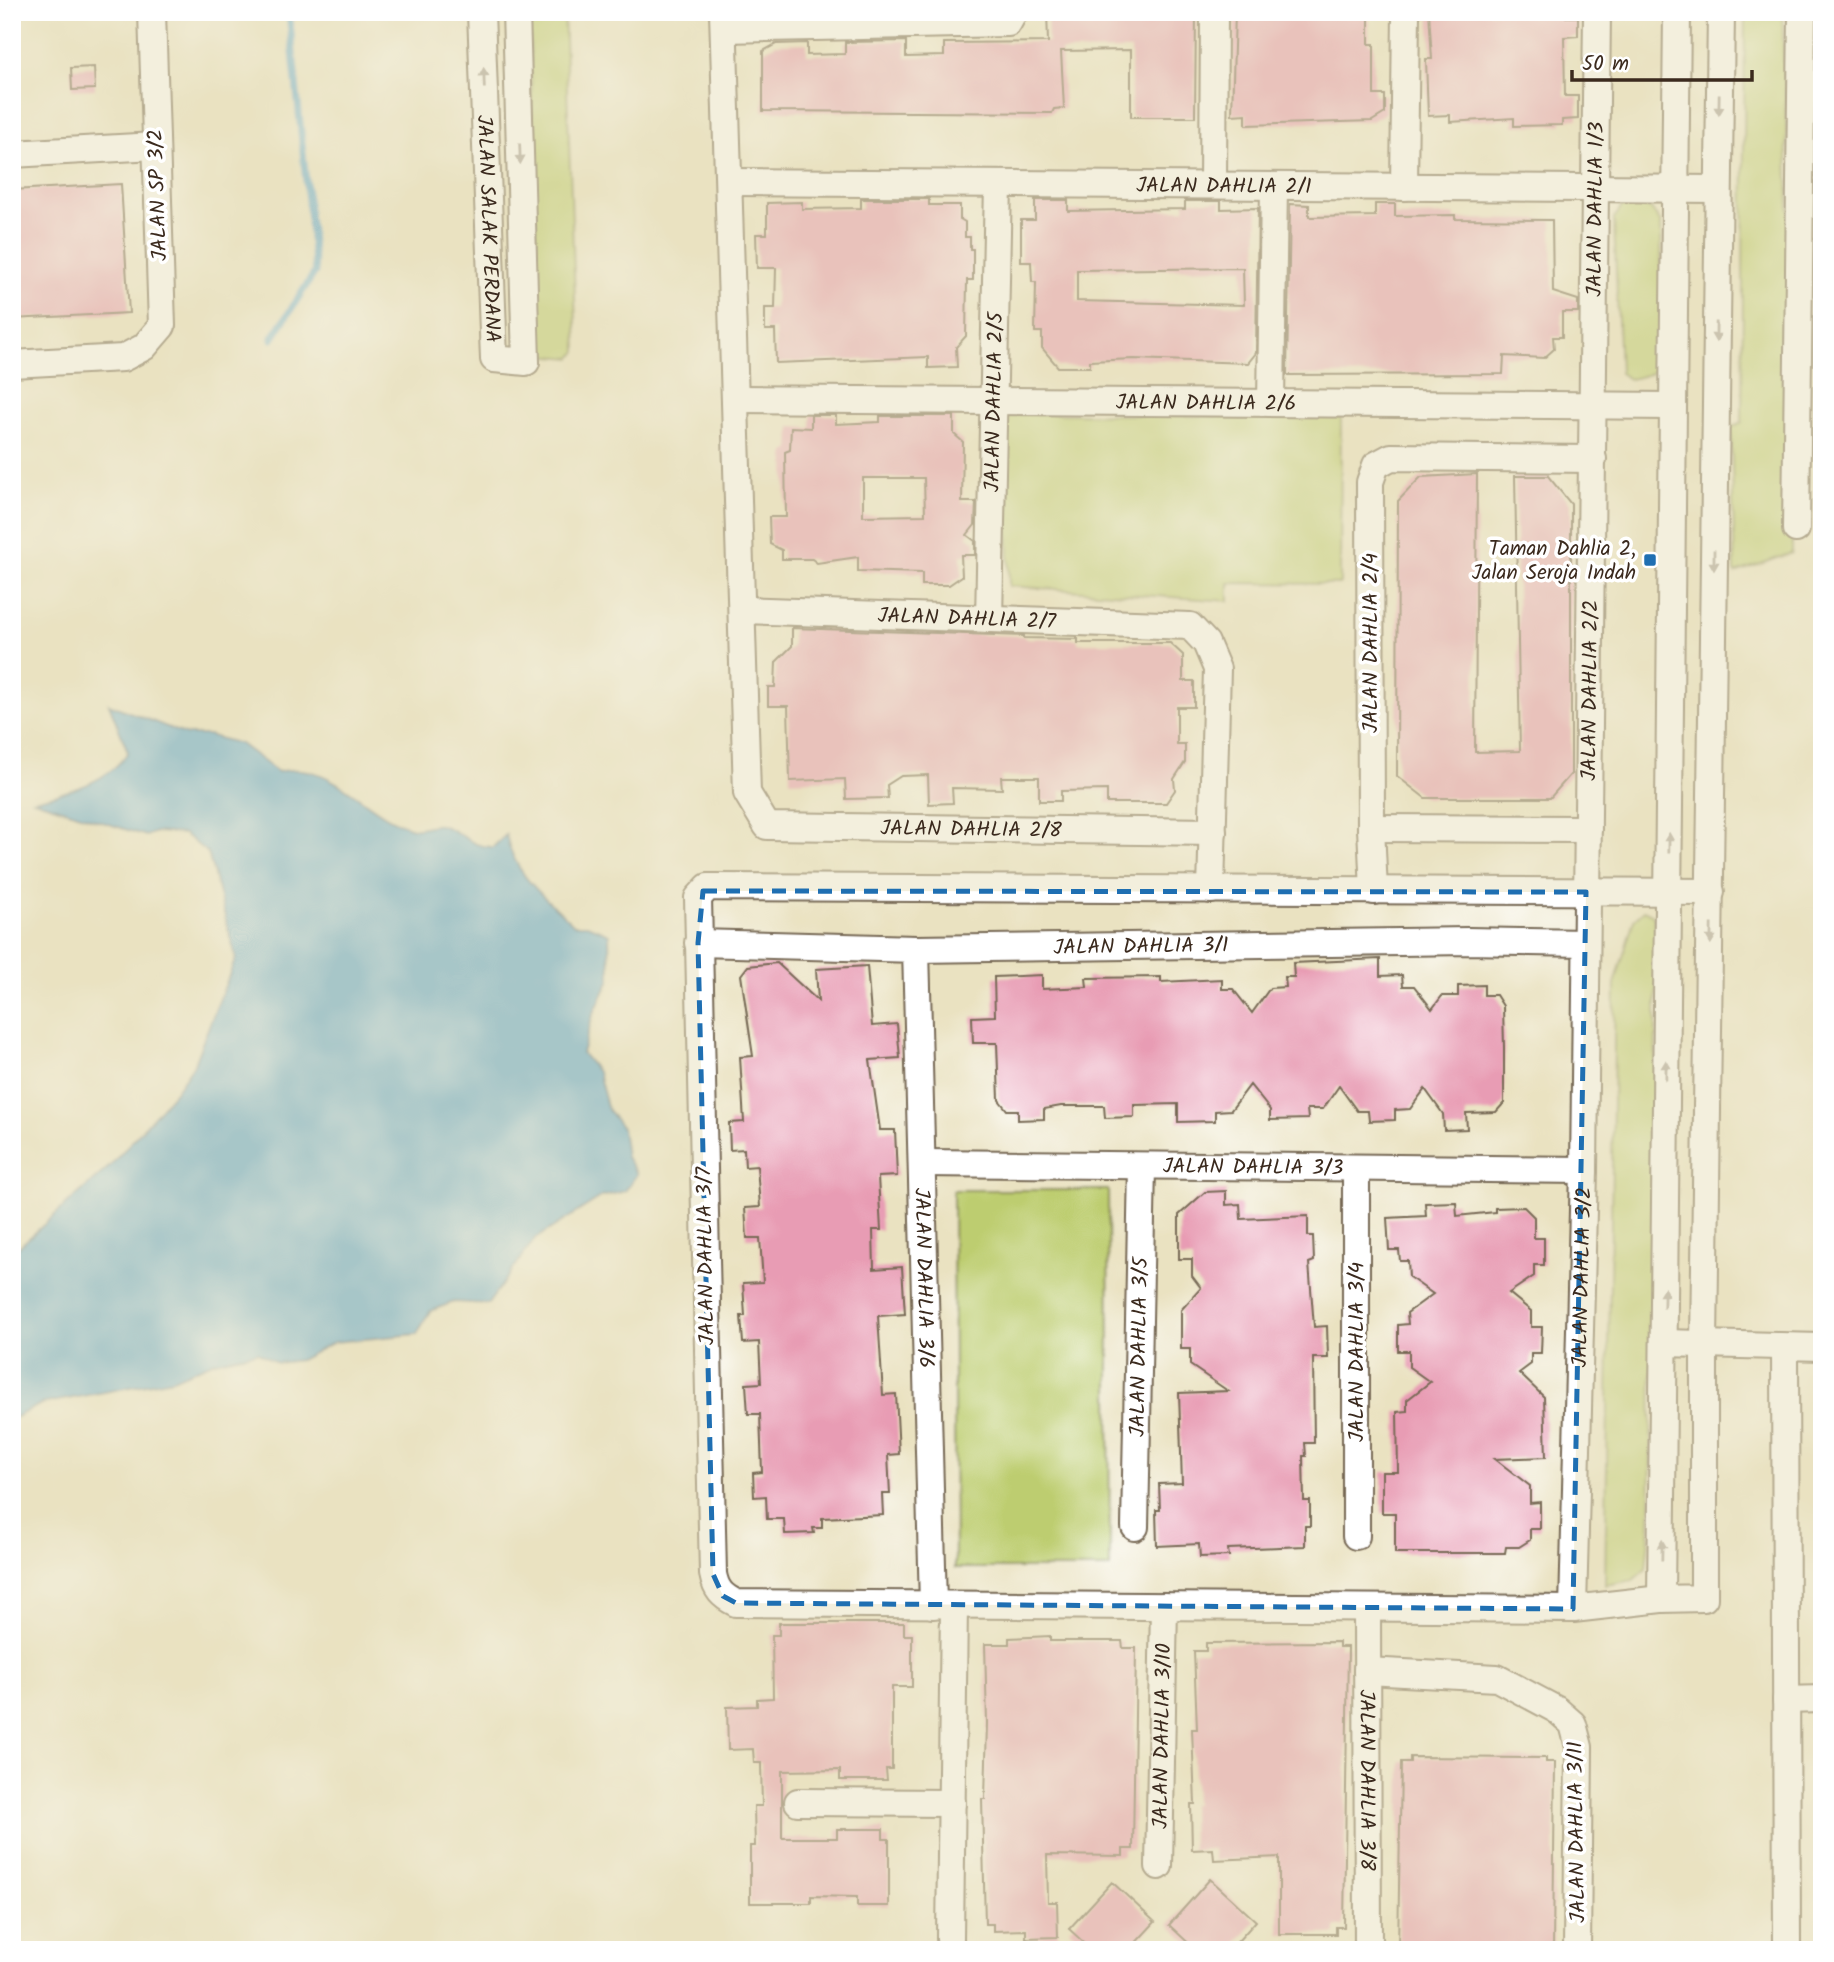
<svg xmlns="http://www.w3.org/2000/svg" width="1834" height="1962" font-family="Kalam,sans-serif">
<style>
.green{fill:#bdcd70;stroke:#7c7c47;stroke-width:2}
.water{fill:#58a4d0;stroke:#4a6777;stroke-width:2}
.lines{fill:none;stroke-linecap:round;stroke-linejoin:round}
.stream{stroke:#58a4d0;stroke-width:7}
.building{fill:#e89cb4;fill-rule:evenodd}
.minor-casing{stroke:#786a57;stroke-width:30}
.minor{stroke:#fff;stroke-width:26}
.oneway{fill:#a79f9a}
.marked{fill:none;stroke:#1f6fb2;stroke-width:5;stroke-dasharray:14 9;stroke-linejoin:round}
.poi-dot{fill:#1f6fb2;stroke:#fff;stroke-width:2.5}
.labels{text-anchor:middle;stroke-width:7;stroke-linejoin:round;paint-order:stroke}
.street-label{font-size:21px;fill:#3b2a1e;stroke:#fff}
.poi-label{font-size:21px;fill:#3b2a1e;stroke:#fff;text-anchor:end}
</style>
<rect width="100%" height="100%" fill="#fff"/>
<filter id="ink" filterUnits="userSpaceOnUse"><feTurbulence type="fractalNoise" baseFrequency=".0143" numOctaves="2"/><feDisplacementMap in="SourceGraphic" scale="14" xChannelSelector="R" yChannelSelector="G"/><feConvolveMatrix kernelMatrix="1 2 1 2 8 2 1 2 1" color-interpolation-filters="sRGB"/></filter>
<filter id="wash" filterUnits="userSpaceOnUse"><feTurbulence type="fractalNoise" baseFrequency=".00686" numOctaves="4" result="noise"/><feDisplacementMap in="SourceGraphic" scale="28" xChannelSelector="R" yChannelSelector="G"/><feGaussianBlur stdDeviation="1.57" result="paint"/><feColorMatrix in="noise" values="0 0 0 0 0 0 0 0 0 0 0 0 0 0 0 0 0 1.4 0 .05"/><feComposite in="paint" operator="in"/></filter>
<g filter="url(#wash)">
<rect width="100%" height="100%" fill="#eae2c1"/>
<!-- green -->
<path class="green" d="M529 12H564L577 351 572 358 540 355Z
M1745 12H1782L1792 293V553L1735 573 1731 427 1742 422Z
M1630 201 1651 209 1661 223 1662 358C1656 374 1646 376 1629 379L1620 373 1614 219 1625 202Z
M1007 413 1341 418 1340 584 1229 583V601L1009 586Z
M1644 910 1653 915 1657 935 1650 1525 1646 1569 1633 1580 1605 1585 1615 984 1634 919Z
M953 1190H1108L1110 1568H955Z"/>
<!-- water -->
<path class="water" d="M109 704 187 735H208L240 744 278 772C332 757 365 816 413 828 422 830 431 823 440 825 460 830 471 848 493 847L506 835C515 877 544 896 574 925H587L609 934 610 979 593 1015 582 1053 598 1073 608 1110 622 1128 626 1157 637 1174 625 1191 601 1197 535 1239 488 1304 454 1302 430 1311 417 1334 334 1342 300 1360 277 1363 258 1352 215 1361 173 1379 41 1404 12 1419V1253L111 1165 175 1092 193 1066 236 958 208 853 184 834 156 832 146 836 34 800C69 791 107 784 128 752Z"/>
<g class="lines">
<!-- stream -->
<path class="stream" d="M272 339 315 272 289 12"/>
</g>
<g id="blocks">
<!-- building -->
<path class="building" d="M1047 12H1196L1195 117H1131V50L1061 51 1064 108 1054 109 1052 113 763 111V51L776 44 807 43V55L845 54V42L906 41V57L944 56V43L1048 42Z
M1235 12H1369V44H1374V95H1385V113L1372 121 1246 125V114L1232 115Z
M1429 12H1566V17H1578V36L1564 37 1565 96H1578V119L1562 120V125L1514 126V118L1450 122V115L1428 116 1426 59H1432Z
M94 67 95 89 72 90 71 68Z
M121 184 129 313 12 319V190Z
M861 199H929V205H960V219L965 222V237H970V249H973V280H967L966 336 956 347 957 367 928 368V357L776 363 775 330H765V308H775L776 268H757L756 234H767V203L802 202V209L861 208Z
M1035 200H1068V211L1185 209V201H1221V209L1258 208 1256 353 1248 363 1133 359 1090 361V367H1058L1042 348V332H1035L1036 282H1032L1031 262H1021V220H1035ZM1243 268 1244 305 1077 301V270Z
M1290 204 1309 205V217L1375 216V204H1395V216L1455 215V219L1552 220 1553 292 1578 300V312H1562V337H1553L1554 349 1544 358 1504 356 1503 374 1287 375Z
M811 415H836V424L880 422V416H954V434L963 442 962 502H976L975 525 967 535 975 541V555H961L962 576 949 585H922V573L858 571V557L817 563 812 559H782V550L770 544 769 517H786L785 452 790 450 791 427 811 428ZM863 478H924L925 515 863 516Z
M1477 474 1475 752 1520 751 1515 476H1548L1571 504V774L1550 798H1425L1397 776 1398 501 1421 477Z
M792 628 1024 636V638L1078 639V643H1170L1183 655V681H1194V707H1177V744H1185V762L1174 779 1175 790 1166 803H1107V790L1061 791V801H1039V777H1001L1002 789 952 788 953 803 929 804 928 775 901 776 887 785 888 798 846 799 845 779 790 781 788 706H768V687H775L776 662 792 646Z
M1380 959V976L1402 975 1403 986H1414L1432 1009 1442 996H1458V986L1484 985V995H1496L1503 1006 1504 1048V1103L1496 1112 1466 1113 1467 1129 1444 1130 1443 1114 1425 1089 1410 1109 1395 1110V1120L1369 1121 1368 1111H1357L1339 1086 1323 1109H1307L1308 1119 1270 1120V1110L1250 1085 1231 1110 1215 1111V1121L1178 1122V1104L1134 1105V1117L1105 1118 1104 1106H1061L1044 1109V1119L1018 1120V1110H1007L999 1100 997 1043H973L972 1017 995 1016 994 977 1042 975V989L1087 987 1086 978 1161 977V982L1222 979V989H1233L1252 1013 1270 988 1286 987 1285 977H1294L1293 963Z
M777 963 818 1001 816 969 867 966 872 1026 897 1024 900 1058 870 1060 880 1130H895L897 1176 878 1177 881 1230H873L874 1269 902 1267 905 1314 878 1316 883 1395 896 1394 899 1454 888 1455 890 1494H882L883 1515 822 1518V1528H813L814 1533 785 1534 784 1519H767L766 1496 754 1497 753 1473 762 1472 760 1414H748L746 1384 761 1383 759 1342 743 1343 741 1316H745L743 1283 763 1282 760 1238H747L745 1208 760 1207 757 1166 745 1167 744 1149 730 1150 729 1123 744 1122 740 1057 753 1056 741 975 748 966Z
M1226 1191V1205L1240 1204 1241 1219 1308 1216V1236H1313L1314 1261 1309 1263 1314 1327 1327 1326 1328 1358H1313L1314 1443H1305L1306 1456H1303L1304 1501H1310V1526H1305V1546L1228 1549 1229 1556 1200 1557 1199 1544 1157 1546 1156 1510H1160L1159 1484 1182 1483 1179 1393 1228 1391 1190 1365V1349H1181V1310L1201 1288 1192 1276V1259H1179V1215L1205 1192Z
M1456 1202 1457 1216 1495 1212V1208L1524 1207 1534 1217V1238H1544V1265H1534V1276L1509 1293 1531 1311V1327H1542L1541 1353H1531V1364L1519 1373 1544 1397 1546 1457 1495 1459 1530 1486V1503L1540 1502V1529H1530V1540L1519 1547H1506L1505 1553H1395V1513H1382V1472H1398L1397 1412 1407 1411V1400L1430 1382 1409 1367V1351H1398V1325L1408 1324 1407 1313 1433 1294 1409 1277 1408 1261H1400L1399 1250H1389L1387 1218 1426 1216 1425 1203Z
M779 1623H904V1635H912V1687H892V1769H886L887 1780H840V1770L782 1771V1838H837V1829H883V1839H889V1906H857V1897L811 1896V1903H750V1846H755L754 1806H762L761 1763H754L753 1749 728 1750 727 1707 757 1706V1699L773 1698 772 1635H779Z
M1050 1636V1641H1122L1123 1648H1136L1133 1849H1123V1856L1047 1855 1048 1902H1057L1058 1937 1026 1938V1930L993 1931V1924H985L982 1799H985L987 1723 985 1644H1009V1638Z
M1339 1642V1647H1348L1344 1927H1336V1934H1279V1857L1214 1860 1213 1849 1192 1850 1191 1804H1195L1192 1729H1197L1194 1651H1206V1643Z
M1410 1757 1546 1758V1762H1555L1553 1950H1398L1401 1762H1410Z
M1210 1879 1256 1921 1230 1950H1196L1169 1925Z
M1112 1882 1155 1922 1129 1950H1092L1069 1929Z"/>
</g>
</g>
<g filter="url(#ink)">
<use href="#blocks" fill-opacity="0" stroke="#786a57" stroke-width="2"/>
<g class="lines">
<defs>
<g id="minor">
<path id="s1" d="M481 12 494 359 526 362 516 12"/>
<path id="s2" d="M723 12 747 793 767 826 1213 832"/>
<path d="M1677 12 1661 1599 1704 1598V1344L1721 12"/>
<path d="M724 29 1008 23 1014 12"/>
<path d="M12 154 155 146"/>
<path id="s3" d="M730 182 1718 189"/>
<path d="M1213 185 1214 12"/>
<path d="M1404 187 1406 12"/>
<path d="M12 364 123 358 144 347 162 326 152 12"/>
<path id="s4" d="M737 399 1673 406"/>
<path d="M1271 403 1274 186"/>
<path d="M1796 529 1802 12"/>
<path id="s5" d="M743 610 1190 626 1206 643 1217 669 1211 890"/>
<path id="s6" d="M989 619 998 184"/>
<path d="M1371 828 1588 829"/>
<path d="M1374 891 1371 828 1370 482 1376 465 1391 457 1593 459"/>
<path id="s7" d="M698 943 916 949 1468 941 1585 943"/>
<path id="s8" d="M916 949 933 1605"/>
<path id="s9" d="M922 1163 1584 1170"/>
<path d="M1664 1343 1822 1347"/>
<path d="M1785 1347 1787 1950"/>
<path id="s10" d="M1135 1527 1142 1166"/>
<path d="M1356 1536V1169"/>
<path d="M1661 1599 1573 1609 736 1603C722 1596 716 1590 713 1574L698 898 708 887 1711 892"/>
<path id="s11" d="M1367 1608 1368 1950"/>
<path id="s12" d="M1573 1609 1584 1170 1597 12"/>
<path d="M1367 1671 1497 1678 1557 1710 1573 1724 1579 1747 1577 1950"/>
<path d="M1786 1700 1822 1699"/>
<path d="M798 1802 952 1803"/>
<path id="s13" d="M1159 1866 1164 1606"/>
<path d="M950 1939 954 1605"/>
</g>
</defs>
<!-- minor casing -->
<use href="#minor" class="minor-casing"/>
<!-- minor -->
<use href="#minor" class="minor"/>
</g>
<!-- one-way arrows -->
<defs><path id="oneway-solid" d="M-6-.8H1V-3.2L6.5 0L1 3.2V.8H-6Z" transform="scale(1.75)"/></defs>
<g class="oneway">
<use href="#oneway-solid" transform="translate(484 78) rotate(-92)"/>
<use href="#oneway-solid" transform="translate(1719 105) rotate(91)"/>
<use href="#oneway-solid" transform="translate(520 154) rotate(88)"/>
<use href="#oneway-solid" transform="translate(1716 332) rotate(91)"/>
<use href="#oneway-solid" transform="translate(1714 560) rotate(90)"/>
<use href="#oneway-solid" transform="translate(1669 843) rotate(-89)"/>
<use href="#oneway-solid" transform="translate(1711 934) rotate(91)"/>
<use href="#oneway-solid" transform="translate(1666 1070) rotate(-89)"/>
<use href="#oneway-solid" transform="translate(1664 1298) rotate(-89)"/>
<use href="#oneway-solid" transform="translate(1662 1550) rotate(-89)"/>
</g>
</g>
<!-- marked area -->
<path d="M0 0H1834V1962H0ZM703 891 1586 892 1573 1609 736 1603 723 1596 713 1574 698 943Z" fill="#eae2c1" fill-opacity=".55" fill-rule="evenodd"/>
<path class="marked" d="M703 891 1586 892 1573 1609 736 1603 723 1596 713 1574 698 943Z"/>
<!-- markers -->
<rect class="poi-dot" x="1643" y="553" width="14" height="14" rx="3.5"/>
<g class="labels">
<!-- street labels -->
<g class="street-label">
<text dy="7" stroke="none"><textPath href="#s3" startOffset="494">JALAN DAHLIA 2/1</textPath></text>
<text transform="translate(157 195) rotate(-92)" y="7">JALAN SP 3/2</text>
<text dy="7" stroke="none"><textPath href="#s12" startOffset="1400">JALAN DAHLIA 1/3</textPath></text>
<text dy="7" stroke="none"><textPath href="#s1" startOffset="217">JALAN SALAK PERDANA</textPath></text>
<text dy="7" stroke="none"><textPath href="#s6" startOffset="217">JALAN DAHLIA 2/5</textPath></text>
<text dy="7" stroke="none"><textPath href="#s4" startOffset="469">JALAN DAHLIA 2/6</textPath></text>
<text dy="7" stroke="none"><textPath href="#s5" startOffset="224">JALAN DAHLIA 2/7</textPath></text>
<text transform="translate(1370 643) rotate(-90)" y="7">JALAN DAHLIA 2/4</text>
<text dy="7" stroke="none"><textPath href="#s12" startOffset="919">JALAN DAHLIA 2/2</textPath></text>
<text dy="7" stroke="none"><textPath href="#s2" startOffset="1024">JALAN DAHLIA 2/8</textPath></text>
<text dy="7" stroke="none"><textPath href="#s7" startOffset="443">JALAN DAHLIA 3/1</textPath></text>
<text dy="7" stroke="none"><textPath href="#s9" startOffset="331">JALAN DAHLIA 3/3</textPath></text>
<text transform="translate(705 1256) rotate(-91)" y="7">JALAN DAHLIA 3/7</text>
<text dy="7" stroke="none"><textPath href="#s12" startOffset="332">JALAN DAHLIA 3/2</textPath></text>
<text dy="7" stroke="none"><textPath href="#s8" startOffset="329">JALAN DAHLIA 3/6</textPath></text>
<text dy="7" stroke="none"><textPath href="#s10" startOffset="180">JALAN DAHLIA 3/5</textPath></text>
<text transform="translate(1356 1352) rotate(-90)" y="7">JALAN DAHLIA 3/4</text>
<text dy="7" stroke="none"><textPath href="#s13" startOffset="130">JALAN DAHLIA 3/10</textPath></text>
<text dy="7" stroke="none"><textPath href="#s11" startOffset="172">JALAN DAHLIA 3/8</textPath></text>
<text transform="translate(1576 1832) rotate(-91)" y="7">JALAN DAHLIA 3/11</text>
</g>
<!-- poi labels -->
<g class="poi-label">
<text x="1636" y="555">Taman Dahlia 2,<tspan x="1636" dy="24">Jalan Seroja Indah</tspan></text>
</g>
</g>
<!-- margin -->
<rect width="1834" height="1962" fill="none" stroke="#fff" stroke-width="42"/>
<!-- scale -->
<path d="M1572 70v10h180v-10" fill="none" stroke="#3b2a1e" stroke-width="3.5"/>
<text x="1582" y="70" font-size="21" fill="#3b2a1e" stroke="#ffffff" stroke-width="5" paint-order="stroke">50 m</text>
</svg>
